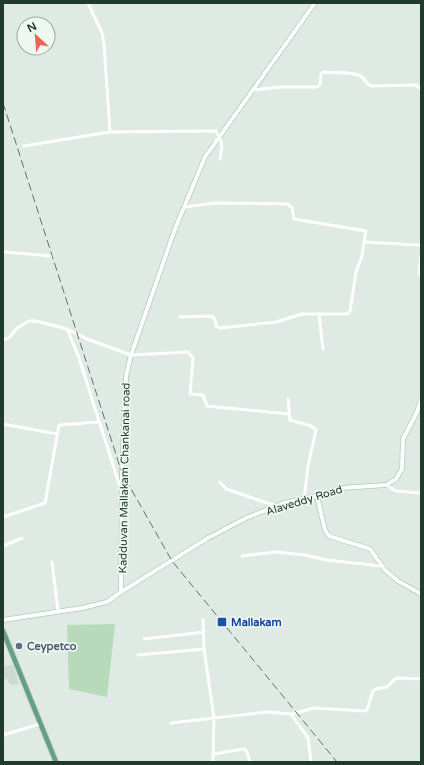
<svg xmlns="http://www.w3.org/2000/svg" width="424" height="765" font-family="'Varela Round',sans-serif">
<style>
.built{fill:#cddad1}
.green{fill:#b7dbba}
.lines{fill:none;stroke-linecap:round;stroke-linejoin:round}
.secondary-casing{stroke:#b2cabd;stroke-width:5.5}
.primary-casing{stroke:#bcc4c0;stroke-width:6}
.street{stroke:#fff;stroke-width:3}
.secondary{stroke:#fff;stroke-width:4}
.primary{stroke:#63a085;stroke-width:4.5}
.rail{stroke:#5a7669;stroke-width:1;stroke-dasharray:8 4;stroke-linecap:butt}
.transit-dot{fill:#1a4fb4;stroke:#eff7f1;stroke-width:1.5}
.service-dot{fill:#5c6f8a;stroke:#eff7f1;stroke-width:1.5}
.labels{text-anchor:middle;stroke-width:3.5;stroke-linejoin:round;paint-order:stroke}
.street-label{font-size:11px;fill:#203a2e;stroke:#eff7f1}
.transit-label{font-size:11px;font-weight:bold;fill:#164399;stroke:#eff7f1;text-anchor:start}
.service-label{font-size:11px;font-weight:bold;fill:#4e5e75;stroke:#eff7f1;text-anchor:start}
</style>
<rect width="100%" height="100%" fill="#deeae3"/>
<!-- built -->
<path class="built" d="M13 665 19 684 10 685 7 679H3V666Z"/>
<!-- green -->
<path class="green" d="M115 624 107 697 69 689 67 625Z"/>
<g class="lines">
<defs>
<path id="secondary" d="M317 496 325 530 329 536 370 549 385 570 398 581 421 594
M121 592 208 538 246 518 284 503 317 496 341 488 386 485 396 479 402 469 403 439 417 412 421 400
M3 620 82 608 107 602 121 592 122 473 126 376 131 355 175 229 205 157 315 3"/>
<path id="primary" d="M3 631 56 762"/>
</defs>
<!-- secondary casing -->
<use href="#secondary" class="secondary-casing"/>
<!-- primary casing -->
<use href="#primary" class="primary-casing"/>
<!-- street -->
<path class="street" d="M88 3 102 33 104 44 110 132
M253 90 280 87H317L320 85 321 74 323 72C331 73 356 71 362 77 365 80 366 83 371 86L416 85 421 89
M216 139H220L222 146 220 159
M24 146 110 132 210 131H216L218 135
M184 207 215 203 288 204 292 208 294 219 366 231 364 242 419 245 421 246
M3 252 52 256
M421 256 419 273 421 275
M319 314 323 349
M180 317 212 316 215 320 216 326 220 328 276 322 302 314H347L350 311 356 272 362 256 364 242
M67 329 78 355 121 490
M3 340 9 338 17 328 29 321H36L67 329 87 339 131 355 188 352 193 358 190 394 203 395 207 406 289 414
M288 399 290 420 311 426 316 430 308 466 304 499
M3 424 57 434
M220 482 226 489 276 506
M386 485 396 491 421 493
M3 517 45 503 59 425 99 422
M3 546 22 538
M242 556 276 552 305 555 327 560 381 566
M52 562 58 611
M203 620 204 649 214 718 213 762
M144 639 204 632
M138 655 204 649
M291 714 308 738 311 762
M171 723 266 712 292 714 314 708 364 711 367 710 373 691 376 689 387 687 395 679 399 678 421 679
M3 735 40 724
M213 754 244 749 247 752 250 762"/>
<!-- secondary -->
<use href="#secondary" class="secondary"/>
<!-- primary -->
<use href="#primary" class="primary"/>
<!-- rail -->
<path class="rail" d="M3 103 122 473 172 561 337 762"/>
</g>
<!-- markers -->
<rect class="transit-dot" x="217" y="617" width="10" height="10" rx="2"/>
<circle class="service-dot" cx="19" cy="646" r="4"/>
<g class="labels">
<!-- street labels -->
<g class="street-label">
<text transform="translate(124 478) rotate(-89)" y="4">Kadduvan Mallakam Chankanai road</text>
<text transform="translate(304 500) rotate(-17)" y="4">Alaveddy Road</text>
</g>
<!-- transit labels -->
<g class="transit-label">
<text x="231" y="626">Mallakam</text>
</g>
<!-- service labels -->
<g class="service-label">
<text x="27" y="650">Ceypetco</text>
</g>
</g>
<!-- border -->
<rect width="424" height="765" fill="none" stroke="#203a2e" stroke-width="8"/>
<!-- north arrow -->
<g transform="translate(36 36) rotate(334)"><circle r="19" fill="#eff7f1" stroke="#9caba3"/>
<path d="M0-3L7 15L0 10L-7 15Z" fill="#f15f55"/>
<text y="-6" font-size="11" font-weight="bold" text-anchor="middle" fill="#203a2e">N</text>
</g>
</svg>
